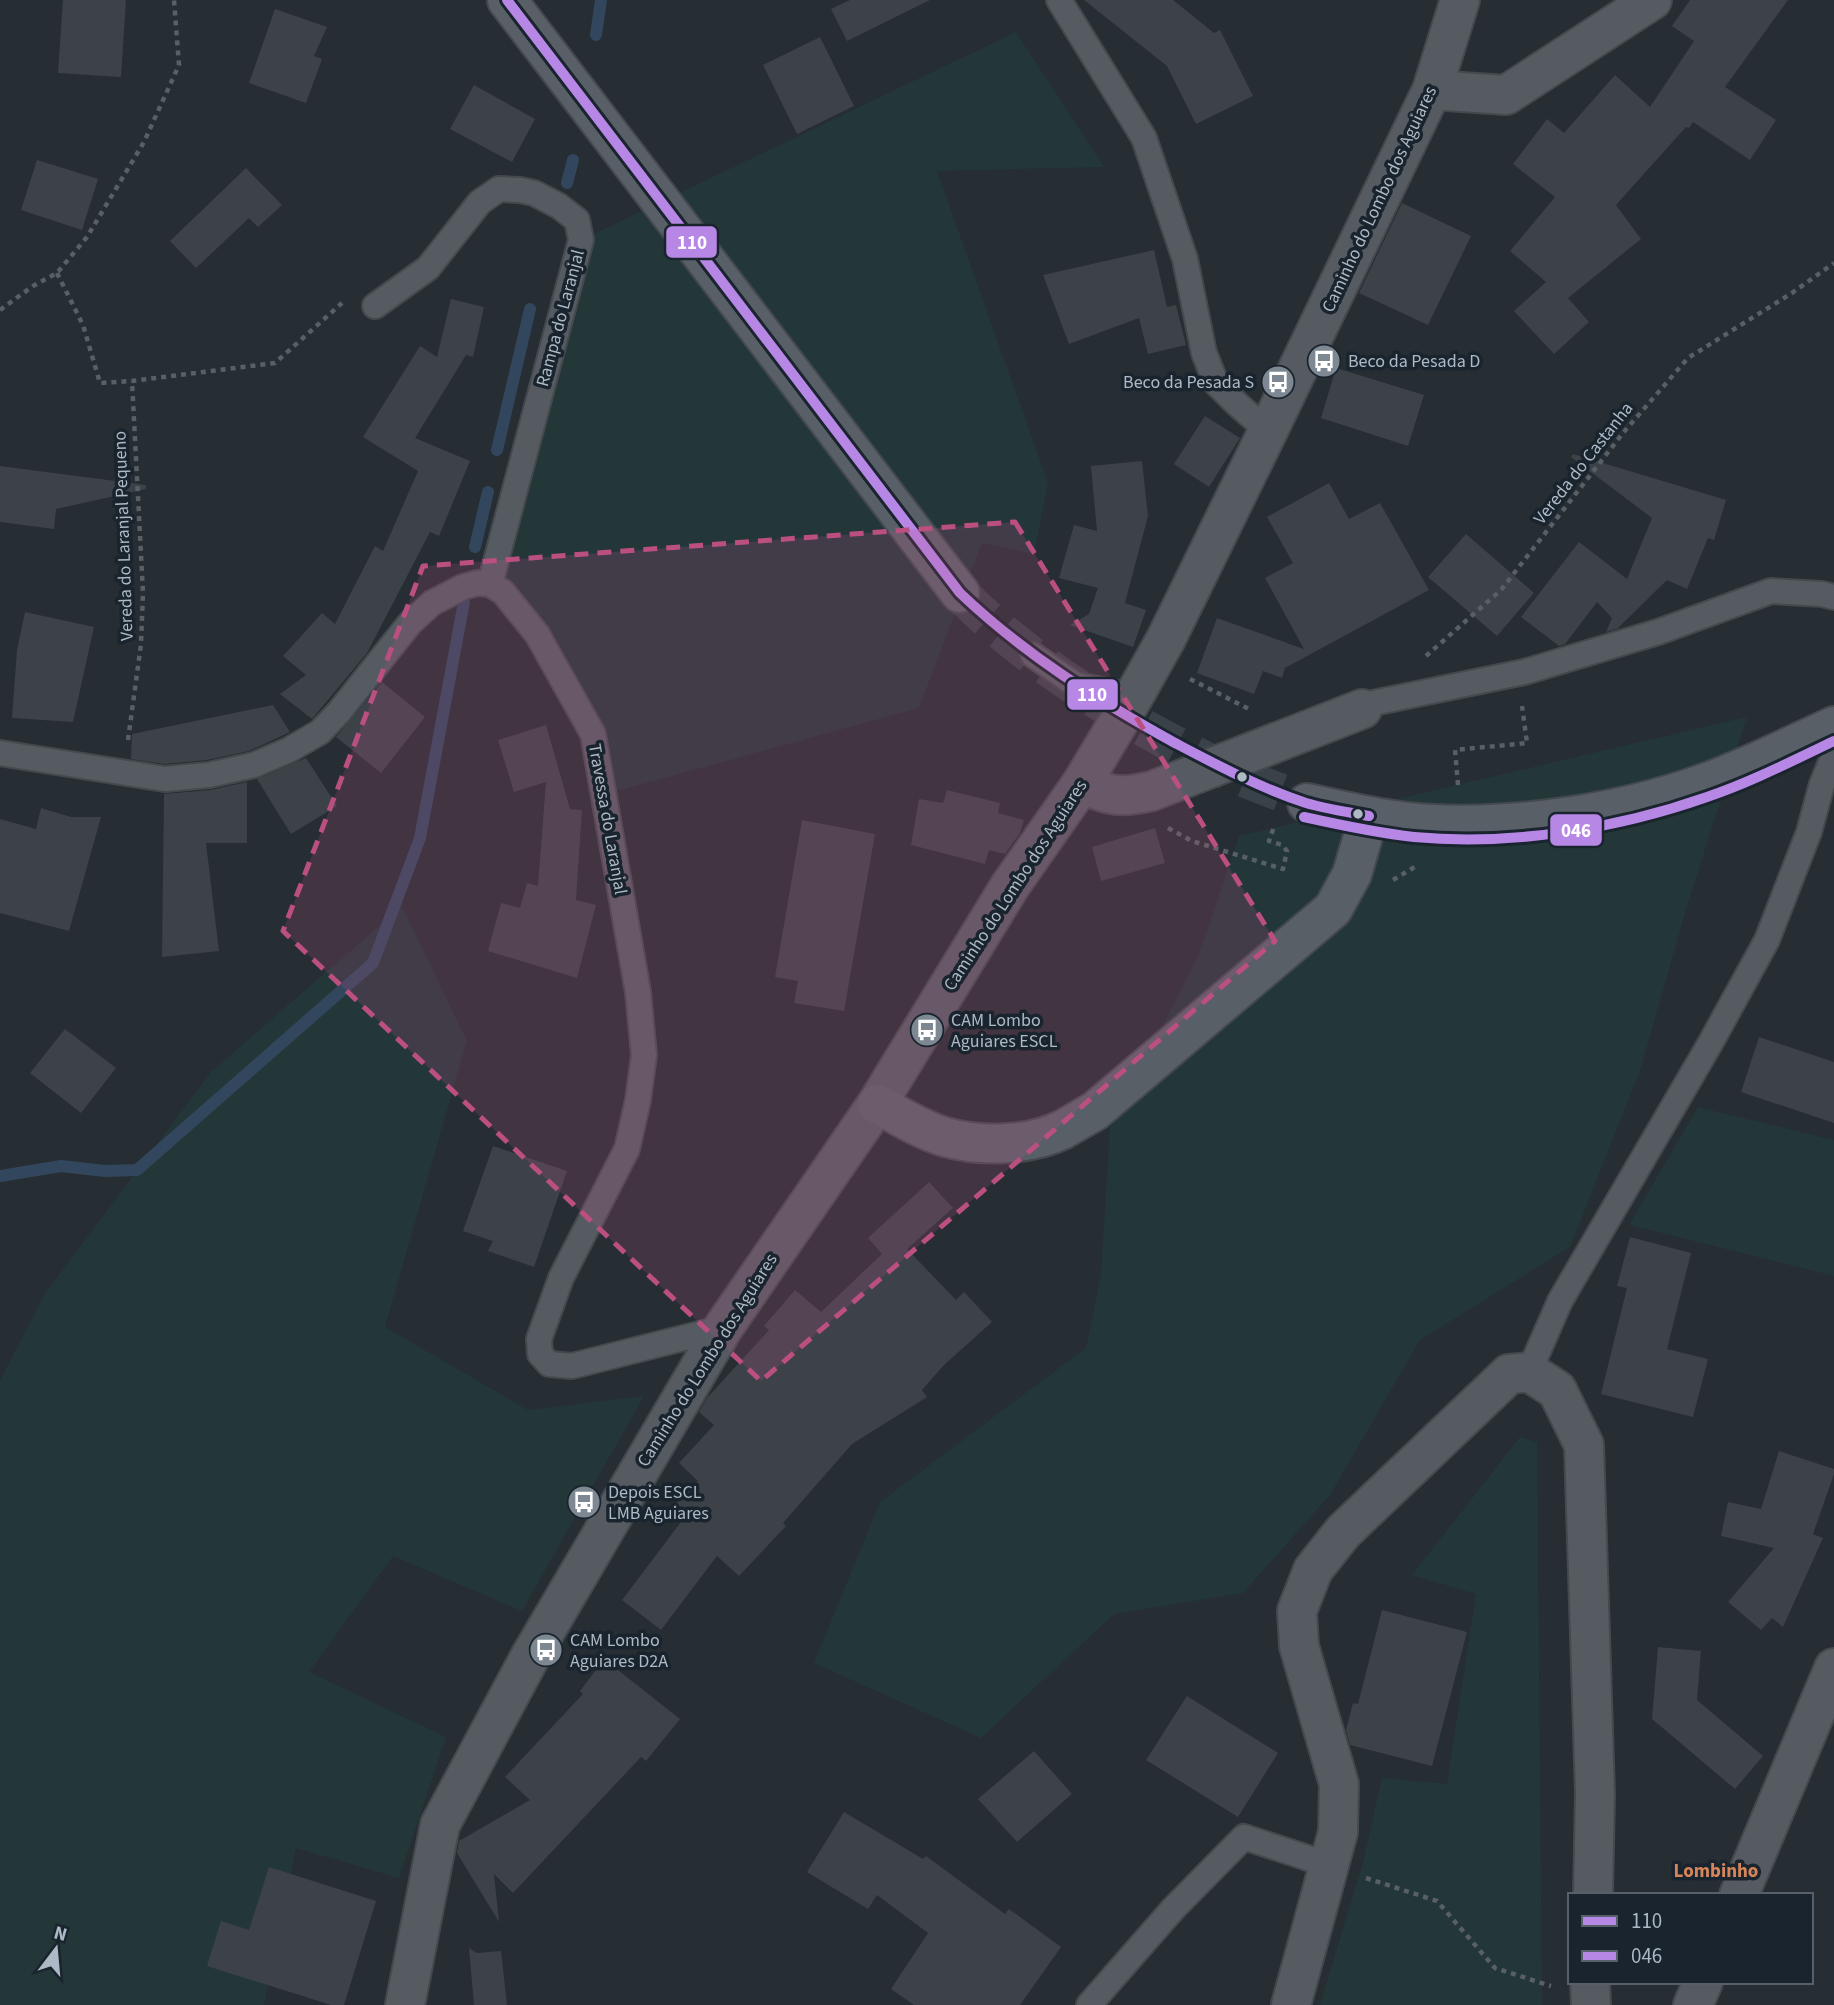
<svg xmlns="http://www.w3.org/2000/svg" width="1834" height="2005" font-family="'Source Sans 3',sans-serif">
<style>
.green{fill:#233739}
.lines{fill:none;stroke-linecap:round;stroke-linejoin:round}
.stream{stroke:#32475d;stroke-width:12}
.building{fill:#3d4248}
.secondary-tunnel{stroke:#3a4249;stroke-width:38;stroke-dasharray:38 19;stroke-linecap:butt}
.service-casing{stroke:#44494e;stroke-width:28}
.minor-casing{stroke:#44494e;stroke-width:42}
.secondary-casing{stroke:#44494e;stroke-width:42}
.path{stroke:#585f65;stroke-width:4.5;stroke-dasharray:5 5;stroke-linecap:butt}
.service{stroke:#565b62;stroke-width:24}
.minor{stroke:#565b62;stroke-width:38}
.secondary{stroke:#595f67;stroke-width:38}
.bus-1-casing{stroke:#19242e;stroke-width:16}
.bus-2-casing{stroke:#19242e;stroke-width:16}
.bus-1{stroke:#b787e6;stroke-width:10}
.bus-2{stroke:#b787e6;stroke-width:10}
.marked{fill:#bb5080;fill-opacity:0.2;stroke:#bb5080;stroke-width:5;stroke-dasharray:14 9;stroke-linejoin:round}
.bus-dot{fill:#aeb9c6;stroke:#19242e;stroke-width:2.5}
.labels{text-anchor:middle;stroke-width:7;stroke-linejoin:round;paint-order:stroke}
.street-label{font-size:18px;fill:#aeb9c6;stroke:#19242e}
.poi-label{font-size:18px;fill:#aeb9c6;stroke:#19242e;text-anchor:start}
.neighbourhood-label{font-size:19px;font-weight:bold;fill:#d5855a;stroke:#19242e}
.line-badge{stroke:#19242e;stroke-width:2.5}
.badge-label{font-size:19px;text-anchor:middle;font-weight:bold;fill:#fff}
</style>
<rect width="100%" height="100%" fill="#262d33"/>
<!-- green -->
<path class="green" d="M1016 32 1104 167 937 171 1048 483 1034 554 982 543 919 708 603 795 593 734 490 584 581 240Z
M1747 717 1685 913 1641 1068 1570 1247 1420 1340 1330 1495 1243 1593 1114 1614 981 1738 814 1663 880 1502 1086 1348 1101 1274 1110 1129 1199 954 1239 836Z
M402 906 467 1041 385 1327 528 1410 644 1396 522 1611 393 1556 309 1672 446 1737 399 1878 296 1848 264 2005H0V1381L44 1295 211 1072Z
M1698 1107 1834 1140V1276L1629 1225Z
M1520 1437 1537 1442 1542 2005H1320L1363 1862 1382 1778 1447 1784 1476 1594 1412 1575Z"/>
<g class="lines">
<!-- stream -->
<path class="stream" d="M596 35 601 0
M567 183 573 160
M497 450 530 309
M475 547 488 492
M0 1176 61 1166 105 1171 137 1170 373 963 420 838 464 602"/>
</g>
<!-- building -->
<path class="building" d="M63 0H126L121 77 58 73Z
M850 0H930L847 41 831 9Z
M1084 0H1173L1214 33 1220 30 1253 96 1196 124 1167 66Z
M1690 0H1788L1725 87 1776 120 1750 160 1693 122 1689 128 1686 127 1616 205 1641 239 1568 298 1589 322 1554 354 1514 311 1546 282 1510 251 1555 197 1513 164 1547 119 1564 133 1615 75 1650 107 1694 41 1672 26Z
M275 9 327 27 314 56 322 59 306 103 249 83Z
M820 37 854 106 797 134 763 65Z
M474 85 535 119 512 162 450 129Z
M37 160 98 179 82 230 21 210Z
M246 168 282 205 258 227 249 218 196 268 170 241Z
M1402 203 1471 236 1428 325 1359 293Z
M1154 250 1167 307 1176 305 1186 345 1148 354 1139 318 1069 344 1043 275Z
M451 299 484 307 473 357 466 355 415 438 470 461 439 536 430 532 367 653 312 719 280 694 306 675 283 656 322 613 335 624 375 546 383 551 418 471 363 437 420 346 437 357Z
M1336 368 1424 395 1408 446 1321 418Z
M1205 416 1240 438 1209 487 1174 464Z
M1573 454 1726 500 1714 540 1708 538 1687 589 1667 580 1617 629 1606 632 1612 618 1597 602 1565 644 1559 646 1521 617 1579 542 1627 579 1652 518 1571 457Z
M1142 461 1148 516 1125 603 1146 610 1133 647 1070 625 1089 614 1098 588 1059 578 1074 525 1097 531 1091 466Z
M0 466 146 485V489L56 509 54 529 0 522Z
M1329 483 1349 519 1380 503 1429 590 1285 668 1282 678 1263 671 1254 694 1197 673 1217 618 1304 649 1265 578 1293 563 1267 517Z
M1466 534 1534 593 1497 636 1428 577Z
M25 612 94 627 73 722 12 718 17 650Z
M382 682 425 717 381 773 336 737Z
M273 705 290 732 249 751 207 760 165 764 131 759 132 734Z
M546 725 570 809 582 810 576 900 596 905 577 978 488 951 501 903 520 908 527 883 538 886 546 782 514 792 498 740Z
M306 758 337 806 291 834 257 779Z
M247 782V843H206L219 951 162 957 164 794 211 790Z
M947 790 1000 803 998 813 1024 820 1020 833 1005 854 989 850 985 864 911 845 919 799 943 803Z
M41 808 71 817H101L69 931 0 913V819L36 829Z
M802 820 875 834 844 1011 794 1003 798 981 775 977Z
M1155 828 1165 863 1101 881 1092 847Z
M65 1029 116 1068 81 1113 30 1073Z
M1759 1037 1834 1062V1123L1741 1092Z
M493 1146 567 1171 534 1267 488 1251 493 1241 463 1231Z
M929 1182 953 1208 907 1249 956 1300 964 1292 992 1322 944 1365 922 1390 927 1397 852 1444 783 1523 786 1526 739 1576 717 1556 661 1630 622 1600 681 1522 669 1511 698 1481 679 1463 714 1425 699 1412 707 1398 769 1330 764 1326 795 1290 821 1312 882 1254 868 1238Z
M1630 1237 1691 1253 1667 1349 1708 1359 1693 1417 1601 1394 1627 1288 1617 1286Z
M1779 1451 1834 1469V1474L1813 1534 1823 1538 1783 1627 1772 1618 1761 1630 1728 1602 1774 1548 1721 1536 1728 1502 1761 1509Z
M1382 1610 1467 1632 1432 1766 1350 1745 1346 1730 1353 1703 1358 1704Z
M1658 1647 1701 1651 1697 1700 1763 1756 1735 1789 1652 1719Z
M604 1659 680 1719 646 1761 641 1757 513 1893 494 1874 499 1922 457 1853 459 1841 530 1800 505 1777 583 1694 580 1691Z
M1187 1696 1278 1753 1238 1817 1146 1760Z
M1034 1751 1072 1794 1017 1842 978 1799Z
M844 1812 923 1859 926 1856 1005 1914 1009 1909 1061 1947 1020 2005H914L891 1989 928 1933 877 1895 868 1909 807 1872Z
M269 1867 376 1901 344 2005H331L207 1966 221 1921 249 1930Z
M469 1948 477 1953 501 1951 507 2005H474Z"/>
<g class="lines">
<!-- secondary-tunnel -->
<path class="secondary-tunnel" d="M960 593C1032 667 1134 726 1227 771 1253 783 1281 792 1307 803"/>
<defs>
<path id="service" d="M1059 0 1144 138 1185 259 1204 353 1216 383 1237 404 1268 431
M375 306 428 268 480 202 499 189 520 190 534 193 559 206 577 220 581 240 490 584
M1033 655 1076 685 1134 696
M1362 709 1373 703 1524 672 1658 632 1771 591 1822 594 1834 597
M0 753 165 779 209 775 254 765 289 750 320 732 339 712 410 623 432 603 463 587 477 583 490 584 503 592 537 634 593 734 638 992 644 1055 638 1100 627 1149 561 1278 539 1339 540 1354 549 1364 572 1366 723 1328
M1529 1372 1560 1301 1711 1042 1767 940 1809 832 1822 784 1834 755
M1089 2005 1173 1909 1244 1837 1329 1865"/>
<path id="minor" d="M1432 90 1506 95 1652 0
M1082 783C1109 797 1122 798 1152 791L1362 709
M1739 1895 1834 1668
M1590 1982 1591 2005
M405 2005 440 1825 530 1657 723 1328 877 1104 1010 886 1082 783 1134 696 1166 639 1268 431 1432 90 1460 0
M1291 2005 1338 1832 1339 1784 1299 1646 1297 1611 1313 1570 1343 1532 1509 1374 1529 1372 1557 1390 1584 1445 1595 1794 1593 1895
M1693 2005 1703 1982"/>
<path id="secondary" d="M507 0 960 593
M1307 803C1349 812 1391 822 1433 824 1520 828 1621 813 1702 784 1747 768 1790 746 1834 726
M877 1104C898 1115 921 1130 945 1137 980 1147 1029 1146 1062 1130 1073 1124 1084 1117 1095 1111L1333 909 1352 874 1369 816"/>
</defs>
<!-- service casing -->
<use href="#service" class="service-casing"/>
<!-- minor casing -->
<use href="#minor" class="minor-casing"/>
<!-- secondary casing -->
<use href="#secondary" class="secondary-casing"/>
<!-- path -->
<path class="path" d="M57 273 83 325 100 383 132 381 275 363 342 303
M0 310 33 286 57 273 87 237 144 142 179 65 174 0
M1426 656 1501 590 1623 433 1688 358 1792 293 1834 263
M1190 679 1251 710
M128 740 141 644 143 593 132 381
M1458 785 1455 750 1527 743 1522 706
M1168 828 1192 841 1283 869 1287 851 1282 845 1269 841 1274 827
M1393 880 1418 865
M1366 1878 1437 1901 1495 1968 1551 1986"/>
<!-- service -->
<use href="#service" class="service"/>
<!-- minor -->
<use href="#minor" class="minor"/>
<!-- secondary -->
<use href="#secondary" class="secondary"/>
<defs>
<path id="bus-1" d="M507 0 960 593C1024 654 1097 700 1175 743 1217 765 1260 788 1306 803 1326 809 1348 812 1369 816"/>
<path id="bus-2" d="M1304 817C1340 825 1377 833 1414 837 1511 846 1616 829 1707 797 1751 782 1792 761 1834 741"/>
</defs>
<!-- bus-1 casing -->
<use href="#bus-1" class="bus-1-casing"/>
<!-- bus-2 casing -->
<use href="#bus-2" class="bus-2-casing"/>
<!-- bus-1 -->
<use href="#bus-1" class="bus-1"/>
<!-- bus-2 -->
<use href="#bus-2" class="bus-2"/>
</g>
<!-- marked area -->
<path class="marked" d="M1015 522 1275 941 761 1381 283 931 423 566Z"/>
<!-- icons -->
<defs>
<symbol id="bus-disc" viewBox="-11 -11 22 22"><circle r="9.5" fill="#7e8893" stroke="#19242e"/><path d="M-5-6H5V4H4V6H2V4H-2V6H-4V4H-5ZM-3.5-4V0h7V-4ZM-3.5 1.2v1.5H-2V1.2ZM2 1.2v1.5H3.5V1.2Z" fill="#fff"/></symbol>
</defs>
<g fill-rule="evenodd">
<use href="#bus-disc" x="1305" y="342" width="38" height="38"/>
<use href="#bus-disc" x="1259" y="363" width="38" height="38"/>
<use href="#bus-disc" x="908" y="1011" width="38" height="38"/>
<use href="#bus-disc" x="565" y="1483" width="38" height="38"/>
<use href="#bus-disc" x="527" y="1631" width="38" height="38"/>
</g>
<!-- markers -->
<g class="bus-dot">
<circle cx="1242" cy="777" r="6"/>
<circle cx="1358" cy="814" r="6"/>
</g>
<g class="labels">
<!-- street labels -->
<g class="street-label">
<text transform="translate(1379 199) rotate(-65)" y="6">Caminho do Lombo dos Aguiares</text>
<text transform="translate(560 318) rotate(-75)" y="6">Rampa do Laranjal</text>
<text transform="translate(1583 463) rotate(-52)" y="6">Vereda do Castanha</text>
<text transform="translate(123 536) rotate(-92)" y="6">Vereda do Laranjal Pequeno</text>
<text transform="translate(608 819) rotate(80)" y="6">Travessa do Laranjal</text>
<text transform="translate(1015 885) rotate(-57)" y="6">Caminho do Lombo dos Aguiares</text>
<text transform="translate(707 1360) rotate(-58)" y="6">Caminho do Lombo dos Aguiares</text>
</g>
<!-- poi labels -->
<g class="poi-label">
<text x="1348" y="367">Beco da Pesada D</text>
<text x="1254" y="388" text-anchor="end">Beco da Pesada S</text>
<text x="951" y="1026">CAM Lombo<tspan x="951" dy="21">Aguiares ESCL</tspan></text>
<text x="608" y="1498">Depois ESCL<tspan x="608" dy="21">LMB Aguiares</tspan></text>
<text x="570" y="1646">CAM Lombo<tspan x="570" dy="21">Aguiares D2A</tspan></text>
</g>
<!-- neighbourhood labels -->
<g class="neighbourhood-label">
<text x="1716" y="1877">Lombinho</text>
</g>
</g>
<g class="line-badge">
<rect x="665" y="225" width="53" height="34" rx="7" fill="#b787e6"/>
<rect x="1066" y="678" width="53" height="33" rx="7" fill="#b787e6"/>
<rect x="1549" y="813" width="54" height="34" rx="7" fill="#b787e6"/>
</g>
<g class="badge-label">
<text x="692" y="249">110</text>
<text x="1092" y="701">110</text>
<text x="1576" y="837">046</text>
</g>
<!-- legend -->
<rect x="1568" y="1893" width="245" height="91" fill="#19242e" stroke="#55606b" stroke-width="2"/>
<rect x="1582" y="1916" width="35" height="10" fill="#b787e6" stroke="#55606b" stroke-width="2"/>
<text x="1631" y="1928" font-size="21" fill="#aeb9c6">110</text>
<rect x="1582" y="1951" width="35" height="10" fill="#b787e6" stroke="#55606b" stroke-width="2"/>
<text x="1631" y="1963" font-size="21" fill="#aeb9c6">046</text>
<!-- north arrow -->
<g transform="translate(56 1949) rotate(16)" stroke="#19242e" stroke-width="5" paint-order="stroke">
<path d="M0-5L12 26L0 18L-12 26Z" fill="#aeb9c6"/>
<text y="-10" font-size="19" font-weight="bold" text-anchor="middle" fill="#aeb9c6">N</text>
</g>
</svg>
